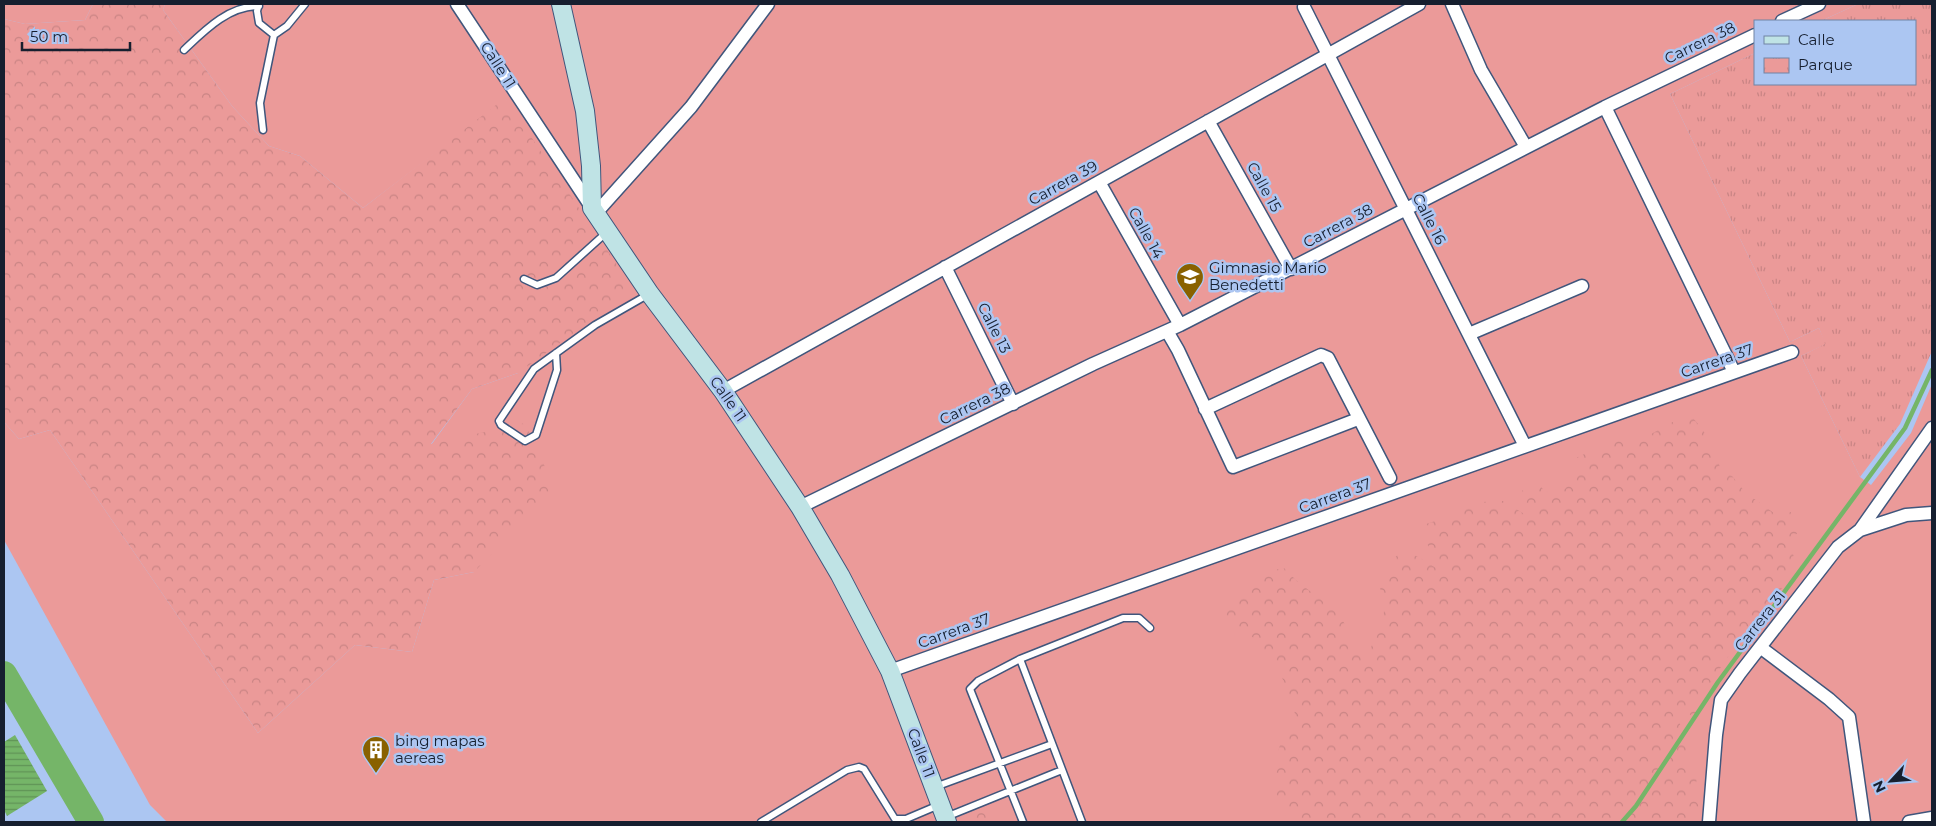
<svg xmlns="http://www.w3.org/2000/svg" width="1936" height="826" font-family="Montserrat,sans-serif">
<style>
.grass{fill:#eb9a99}
.forest{fill:url(#forest-crowns)}
.park{fill:url(#park-tufts)}
.water{fill:url(#water-rules)}
.lines{fill:none;stroke-linecap:round;stroke-linejoin:round}
.stream{stroke:#75b568;stroke-width:4.5}
.river{stroke:#75b568;stroke-width:26}
.service-casing{stroke:#40567c;stroke-width:9}
.minor-casing{stroke:#40567c;stroke-width:15}
.secondary-casing{stroke:#40567c;stroke-width:20}
.service{stroke:#fff;stroke-width:6}
.minor{stroke:#fff;stroke-width:12}
.secondary{stroke:#bfe3e5;stroke-width:18}
.labels{text-anchor:middle;stroke-width:5;stroke-linejoin:round;paint-order:stroke}
.street-label{font-size:15px;fill:#161f2f;stroke:#acc6f2}
.poi-label{font-size:15px;fill:#161f2f;stroke:#acc6f2;text-anchor:start}
</style>
<defs>
<pattern id="forest-crowns" width="20" height="18" patternUnits="userSpaceOnUse" patternTransform="scale(1.25)"><rect width="20" height="18" fill="#eb9a99"/><path d="M2 6a3 3 0 1 1 6 0M12 15a3 3 0 1 1 6 0" fill="none" stroke="#c98484"/></pattern>
<pattern id="park-tufts" width="24" height="20" patternUnits="userSpaceOnUse" patternTransform="scale(1.25)"><rect width="24" height="20" fill="#eb9a99"/><path d="M3 7l-1-3M5 7V3M7 7l1-3M15 17l-1-3M17 17v-4M19 17l1-3" fill="none" stroke="#c98484"/></pattern>
<pattern id="water-rules" width="6" height="5" patternUnits="userSpaceOnUse" patternTransform="scale(1.25)"><rect width="6" height="5" fill="#75b568"/><path d="M0 2.5h6" fill="none" stroke="#5f9356"/></pattern>
</defs>
<rect width="100%" height="100%" fill="#acc6f2"/>
<!-- grass -->
<path class="grass" d="M4 4H93L85 20 25 24 4 19Z
M165 4H1858L1821 21H1755V53L1670 94 1790 342 1819 328 1826 344 1801 356 1860 477 1871 485 1911 433 1932 384V822H167L150 805 4 540V422L19 439 50 430 258 733 355 645 412 652 434 580 474 572 431 445 472 389 518 373 506 99 363 208 300 156 269 146 232 106 163 10Z"/>
<!-- forest -->
<path class="forest" d="M93 4H165L163 10 232 106 269 146 300 156 363 208 505 98 634 290 518 373 472 389 431 444 525 423 555 489 474 572 434 580 412 652 355 645 258 733 50 430 19 439 4 422V19L25 24 85 20Z
M1693 418C1708 435 1716 449 1721 472L1732 476 1746 493 1778 516 1791 512 1802 528 1789 542 1798 569 1744 633 1702 695 1700 724 1681 706H1670L1688 739 1687 758 1697 779 1693 794 1704 813 1703 822H1289C1285 813 1279 803 1276 793 1270 765 1281 737 1295 714 1289 684 1270 652 1246 631 1240 626 1229 623 1222 619L1226 601 1253 579 1269 571 1284 568C1301 588 1324 598 1341 618 1348 628 1353 643 1357 654L1369 653 1384 612 1380 587 1389 562 1399 554 1417 556 1436 568 1438 561 1425 541 1423 525 1450 516 1468 505 1489 501H1503L1526 515 1520 495 1530 478 1547 492 1565 489 1576 474V458L1610 442 1625 439 1644 438 1678 419Z
M974 813H990L995 822H959L960 818Z"/>
<!-- park -->
<path class="park" d="M1858 4H1932V351L1900 424 1860 477 1801 356 1825 344 1819 328 1790 342 1670 94 1755 53V84H1915V21H1821Z"/>
<!-- water -->
<path class="water" d="M15 735 47 791 7 816 4 810V742Z"/>
<g class="lines">
<!-- stream -->
<path class="stream" d="M1622 822 1636 806 1718 682 1905 428 1932 370"/>
<!-- river -->
<path class="river" d="M4 674 91 822"/>
<defs>
<path id="service" d="M259 4 257 11 259 23 274 35
M184 50C204 31 228 6 259 6
M263 130 260 103 274 35 287 26 305 4
M524 279 537 285 556 278 607 232
M556 353 557 370 536 435 525 441 501 425 499 421 534 369 595 325 649 294
M1020 659 1123 618H1139L1150 628
M935 787 1052 744
M946 817 1062 770
M761 822 847 770 859 767 864 769 895 819H906L939 805
M1023 822 970 689 978 681 1020 659 1082 822"/>
<path id="minor" d="M457 4 592 208
M1452 4 1481 70 1526 147
M1304 7 1525 446
M1782 21 1819 4
M1605 107 1734 372
M1208 121 1291 269
M1099 182 1180 325
M596 213 691 107 768 4
M945 267 1013 404
M1167 331 1178 350 1233 467 1358 419
M1469 334 1582 286
M723 391 1419 4
M1205 409 1321 355 1328 358 1390 478
M800 507 1093 364 1180 325 1605 107 1755 35
M1860 530 1932 428
M1760 647 1829 699 1849 717 1864 822
M890 671 1792 352
M1709 822 1716 735 1721 700 1740 673 1838 547 1860 530 1906 515 1932 513
M1909 822 1932 818"/>
<path id="secondary" d="M561 4 585 111 591 166 592 208 650 294 723 391 800 507 840 575 890 671 947 822"/>
</defs>
<!-- service casing -->
<use href="#service" class="service-casing"/>
<!-- minor casing -->
<use href="#minor" class="minor-casing"/>
<!-- secondary casing -->
<use href="#secondary" class="secondary-casing"/>
<!-- service -->
<use href="#service" class="service"/>
<!-- minor -->
<use href="#minor" class="minor"/>
<!-- secondary -->
<use href="#secondary" class="secondary"/>
</g>
<!-- icons -->
<defs>
<symbol id="school-pin" viewBox="-11 -11 22 30"><path d="M0 17L-7.5 6A9.5 9.5 0 1 1 7.5 6Z" fill="#896100" stroke="#acc6f2"/><path d="M0-5L7-2L0 1L-7-2ZM-4 1L0 2.5L4 1V4Q0 6-4 4Z" fill="#fff"/></symbol>
<symbol id="building-pin" viewBox="-11 -11 22 30"><path d="M0 17L-7.5 6A9.5 9.5 0 1 1 7.5 6Z" fill="#896100" stroke="#acc6f2"/><path d="M-4-6H4V6H1V3H-1V6H-4ZM-2.5-4.3h1.7v1.8h-1.7ZM.8-4.3h1.7v1.8H.8ZM-2.5-1h1.7V.8h-1.7ZM.8-1h1.7V.8H.8Z" fill="#fff"/></symbol>
</defs>
<g fill-rule="evenodd">
<use href="#school-pin" x="1174" y="261" width="32" height="43"/>
<use href="#building-pin" x="360" y="734" width="32" height="43"/>
</g>
<g class="labels">
<!-- street labels -->
<g class="street-label">
<text transform="translate(1700 43) rotate(-26)" y="5">Carrera 38</text>
<text transform="translate(498 65) rotate(57)" y="5">Calle 11</text>
<text transform="translate(1063 183) rotate(-29)" y="5">Carrera 39</text>
<text transform="translate(1264 187) rotate(61)" y="5">Calle 15</text>
<text transform="translate(1429 219) rotate(63)" y="5">Calle 16</text>
<text transform="translate(1338 226) rotate(-28)" y="5">Carrera 38</text>
<text transform="translate(1146 233) rotate(61)" y="5">Calle 14</text>
<text transform="translate(994 328) rotate(63)" y="5">Calle 13</text>
<text transform="translate(1717 361) rotate(-19)" y="5">Carrera 37</text>
<text transform="translate(728 399) rotate(55)" y="5">Calle 11</text>
<text transform="translate(975 404) rotate(-26)" y="5">Carrera 38</text>
<text transform="translate(1335 496) rotate(-20)" y="5">Carrera 37</text>
<text transform="translate(1760 621) rotate(-52)" y="5">Carrera 31</text>
<text transform="translate(954 631) rotate(-20)" y="5">Carrera 37</text>
<text transform="translate(921 753) rotate(69)" y="5">Calle 11</text>
</g>
<!-- poi labels -->
<g class="poi-label">
<text x="1209" y="273">Gimnasio Mario<tspan x="1209" dy="17">Benedetti</tspan></text>
<text x="395" y="746">bing mapas<tspan x="395" dy="17">aereas</tspan></text>
</g>
</g>
<!-- border -->
<rect width="1936" height="826" fill="none" stroke="#161f2f" stroke-width="10"/>
<!-- legend -->
<rect x="1754" y="20" width="162" height="65" fill="#acc6f2" stroke="#7083a4"/>
<rect x="1764" y="36" width="25" height="8" fill="#bfe3e5" stroke="#7083a4"/>
<text x="1798" y="45" font-size="15" fill="#161f2f">Calle</text>
<rect x="1764" y="58" width="25" height="15" fill="url(#park-tufts)" stroke="#7083a4"/>
<text x="1798" y="70" font-size="15" fill="#161f2f">Parque</text>
<!-- north arrow -->
<g transform="translate(1891 781) rotate(244)" stroke="#acc6f2" stroke-width="4" paint-order="stroke">
<path d="M0-4L9 19L0 12L-9 19Z" fill="#161f2f"/>
<text y="-8" font-size="14" font-weight="bold" text-anchor="middle" fill="#161f2f">N</text>
</g>
<!-- scale -->
<path d="M22 42v8h108v-8" fill="none" stroke="#161f2f" stroke-width="2.5"/>
<text x="30" y="42" font-size="15" fill="#161f2f" stroke="#acc6f2" stroke-width="4" paint-order="stroke">50 m</text>
</svg>
